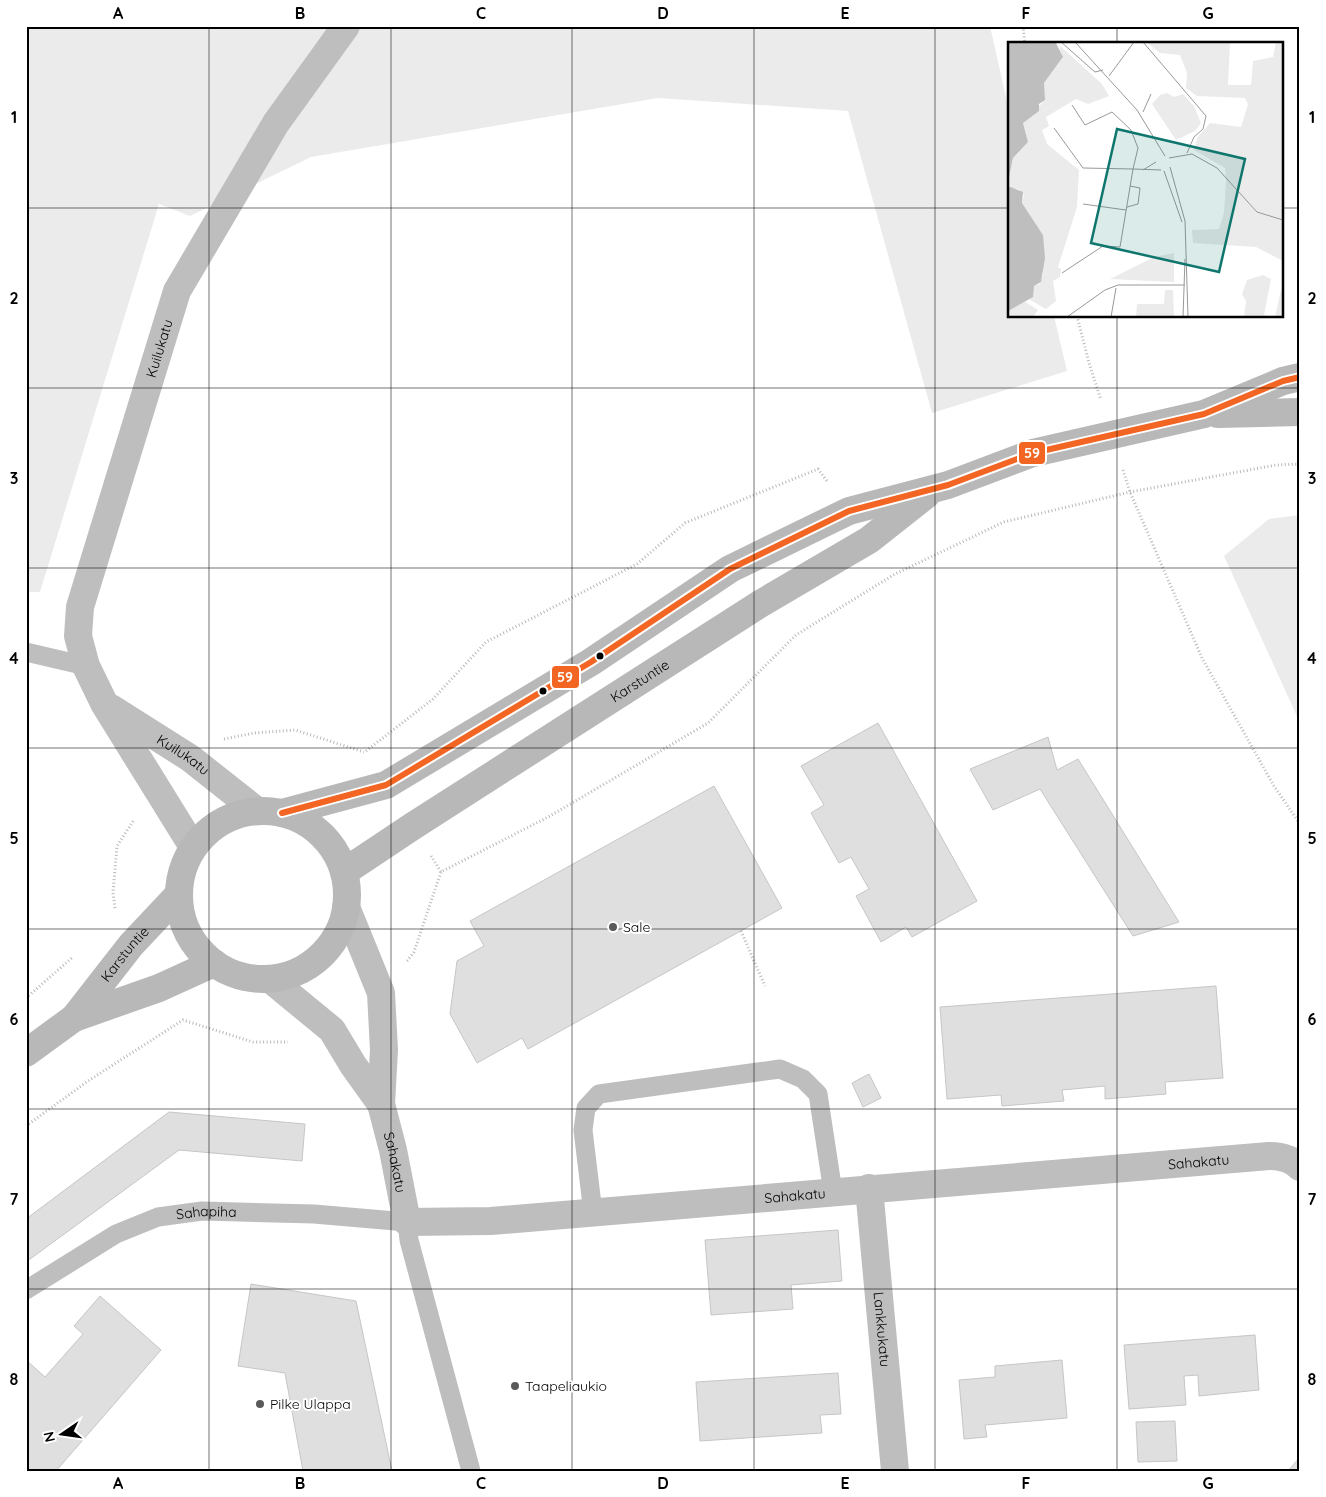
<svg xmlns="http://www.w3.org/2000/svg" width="1326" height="1497" font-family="Quicksand,sans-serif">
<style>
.green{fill:#ebebeb}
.building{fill:#dfdfdf;stroke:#c6c6c6}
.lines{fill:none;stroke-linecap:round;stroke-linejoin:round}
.path{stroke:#b9b9b9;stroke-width:3;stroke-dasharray:1 2.5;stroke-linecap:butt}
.lane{stroke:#bebebe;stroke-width:19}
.street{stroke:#bebebe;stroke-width:28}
.secondary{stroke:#b8b8b8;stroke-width:28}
.bus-1-casing{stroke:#fff;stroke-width:10}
.bus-1{stroke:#f26522;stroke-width:6}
.grid{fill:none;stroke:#000;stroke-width:1;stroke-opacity:0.55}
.bus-dot{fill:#000;stroke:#fff;stroke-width:2}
.poi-dot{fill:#595959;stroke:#fff;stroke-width:2}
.labels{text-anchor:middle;stroke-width:4;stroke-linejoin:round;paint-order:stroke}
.street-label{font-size:14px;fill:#000;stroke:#fff}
.poi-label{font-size:14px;fill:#000;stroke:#fff;text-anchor:start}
.inset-road{fill:none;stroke:#999;stroke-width:1}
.view{fill:#0f766e;fill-opacity:0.15;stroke:#0f766e;stroke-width:2.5}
.inset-edge{fill:none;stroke:#000;stroke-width:2.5}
.line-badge{stroke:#fff;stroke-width:2}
.badge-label{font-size:14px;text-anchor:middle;font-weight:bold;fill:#fff}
.neatline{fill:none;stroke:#000;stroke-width:2}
.grid-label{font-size:16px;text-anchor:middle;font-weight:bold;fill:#000}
</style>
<rect width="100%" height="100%" fill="#fff"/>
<!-- green -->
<path class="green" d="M26 26H990L1010 115V316H1054L1067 371 932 413 848 111 658 98 311 157 190 216 159 204 40 592H26Z
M1300 515V723L1224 556 1269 519Z"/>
<!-- building -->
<path class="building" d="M878 723 977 901 912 937 906 927 881 942 856 896 869 889 851 857 839 863 811 813 824 805 801 766Z
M1048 737 1057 770 1078 759 1179 922 1133 936 1040 789 993 810 970 769Z
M714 786 782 908 528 1049 522 1038 477 1063 450 1014 457 961 484 946 470 921Z
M1216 986 1223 1078 1165 1082 1166 1094 1105 1099V1086L1062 1090 1064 1101 1002 1106 1001 1095 947 1099 940 1007Z
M869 1074 881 1098 863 1107 852 1083Z
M169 1112 305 1124 302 1161 179 1150 26 1262V1219Z
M838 1230 842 1281 791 1285 793 1309 711 1315 705 1240Z
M251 1284 356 1301 392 1471H303L285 1373 238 1366Z
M100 1296 161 1350 56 1471H26V1360L45 1377 83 1334 74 1326Z
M1255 1335 1259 1390 1199 1396 1198 1375 1184 1376 1186 1405 1129 1409 1124 1345Z
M1062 1360 1067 1418 985 1425 987 1437 964 1439 959 1380 995 1377V1366Z
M838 1373 841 1414 820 1415 822 1433 700 1441 696 1382Z
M1175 1421 1177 1461 1138 1462 1136 1422Z
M1300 1457V1471H1288Z"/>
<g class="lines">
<!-- path -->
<path class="path" d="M1023 26 1025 44
M1077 316 1089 363 1101 400
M1123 470 1130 492 1202 658 1274 786 1300 824
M224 739 254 733 295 730 364 752
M366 751 433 699 486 642 637 564 685 523 818 469 827 481
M431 856 441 872
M115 908 113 893 117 846 134 820
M741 931 765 986
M407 961 414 952 441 872 550 816 708 723 796 635 895 574 1004 522 1130 492 1276 465 1300 464
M26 998 73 957
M26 1126 88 1081 183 1020 253 1042H288"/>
<!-- lane -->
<g class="lane">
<path d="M26 652 86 666"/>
<path d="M593 1213 583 1130 586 1108 599 1094 780 1069 803 1079 818 1094 833 1192"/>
<path id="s1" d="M26 1290 116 1234 158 1217 202 1211 314 1214 407 1222 409 1240 471 1471"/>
</g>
<!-- street -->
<g class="street">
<path id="s2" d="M111 708 190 758 257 811"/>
<path id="s3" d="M193 847 105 705 86 666 78 636 80 607 177 291 276 123 346 26"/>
<path id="s4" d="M346 907 381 993 384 1050 381 1104 393 1150 407 1222 491 1221 1269 1156C1280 1156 1291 1158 1300 1167"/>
<path d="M270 979 332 1030 353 1065 381 1104"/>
<path id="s5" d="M869 1188 895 1471"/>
</g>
<!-- secondary -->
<g class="secondary">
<path d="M1218 414 1300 412"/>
<circle cx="263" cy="895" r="84"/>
<path d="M282 813 386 785 591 662 730 569 849 511 948 485 1033 453 1204 414 1283 381 1300 377"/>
<path id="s6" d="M344 872 413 826 760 604 869 540 926 495"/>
<path d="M74 1018 159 988 214 963"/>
<path id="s7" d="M26 1053 74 1018 131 945 179 894"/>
</g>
<defs>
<path id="bus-1" d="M282 813 386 785 591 662 730 569 849 511 948 485 1033 453 1204 414 1283 381 1300 377"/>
</defs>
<!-- bus-1 casing -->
<use href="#bus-1" class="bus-1-casing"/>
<!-- bus-1 -->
<use href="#bus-1" class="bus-1"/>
</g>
<!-- grid -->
<path class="grid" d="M209 26V1471M391 26V1471M572 26V1471M754 26V1471M935 26V1471M1117 26V44M26 208H1010M1282 208H1300M1117 316V1471M26 388H1300M26 568H1300M26 748H1300M26 929H1300M26 1109H1300M26 1289H1300"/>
<!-- markers -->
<g class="bus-dot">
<circle cx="600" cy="656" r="4.5"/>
<circle cx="543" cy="691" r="4.5"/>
</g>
<g class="poi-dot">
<circle cx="613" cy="927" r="5"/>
<circle cx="515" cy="1386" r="5"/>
<circle cx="260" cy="1404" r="5"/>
</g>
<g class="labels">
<!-- street labels -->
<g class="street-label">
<text dy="5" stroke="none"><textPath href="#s3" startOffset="541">Kuilukatu</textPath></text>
<text dy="5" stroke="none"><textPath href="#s6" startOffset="352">Karstuntie</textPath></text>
<text dy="5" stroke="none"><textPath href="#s2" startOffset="86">Kuilukatu</textPath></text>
<text dy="5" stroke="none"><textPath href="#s7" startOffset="141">Karstuntie</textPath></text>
<text dy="5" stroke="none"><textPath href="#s4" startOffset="1119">Sahakatu</textPath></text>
<text dy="5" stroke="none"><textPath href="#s4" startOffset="264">Sahakatu</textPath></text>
<text dy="5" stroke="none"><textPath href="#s4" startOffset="714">Sahakatu</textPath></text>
<text dy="5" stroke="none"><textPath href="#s1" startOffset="200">Sahapiha</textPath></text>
<text dy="5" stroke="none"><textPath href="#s5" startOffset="142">Lankkukatu</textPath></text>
</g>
<!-- poi labels -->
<g class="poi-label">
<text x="623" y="932">Sale</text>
<text x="525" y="1391">Taapeliaukio</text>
<text x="270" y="1409">Pilke Ulappa</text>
</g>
</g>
<!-- overview -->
<g transform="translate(1008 42)">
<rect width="275" height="275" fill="#fff"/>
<path d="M138 0H222L220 43H243L245 19 265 15 268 0H275V219L248 205 185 201 184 188 211 187 216 171 218 140 217 126 186 108 189 96 202 81 233 85 240 62 237 56 189 54 178 46 179 31 172 13 152 11ZM51 3 94 42 101 54 80 62 68 57 38 75 41 84 34 88 39 102 71 128 69 165 50 225 53 227 52 235 45 239 48 259 38 267 22 258 26 244 32 242 35 232V193L14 161 16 153 10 147H3L0 140 5 116 20 100 15 81 36 59V41L54 17ZM159 51 166 55 175 52 186 64 193 81 187 89 168 98 144 62 152 53ZM166 211V240L102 237 146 215ZM255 233 263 237 256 273 264 275H236L238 259 234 252 239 238ZM275 246V275H267L273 248ZM157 248H165L166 275H128L129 262H156ZM16 259 30 268 25 275H0V269Z" fill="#ebebeb"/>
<path d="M0 0 48 1 55 15 36 41 37 58 31 62V69L15 81 20 100 5 116 0 140ZM0 144 15 150 14 161 35 193 37 216 33 240 26 244 25 255 0 269Z" fill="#bebebe"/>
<path class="inset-road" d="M53 0 87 30 95 28M67 0 129 68 157 114M135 0 198 74 195 87 186 95 179 111M101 34 126 0M135 70 143 52M46 86 75 126 125 127 130 106 123 88 104 70 77 83 64 63M161 116 184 112 209 126 249 170 275 178M162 125 177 179 180 275M135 128 148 120M156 129 174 180M75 162 118 168M119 165 130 162 132 146 122 144M54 231 95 204 112 205 125 127 153 128M59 275 97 248 110 243H177M103 275 108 246M175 275 177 217"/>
<path class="view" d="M109 87 237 117 211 230 83 201Z"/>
<rect width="275" height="275" class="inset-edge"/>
</g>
<g class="line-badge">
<rect x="1018" y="441" width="28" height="24" rx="5" fill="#f26522"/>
<rect x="551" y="665" width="29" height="24" rx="5" fill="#f26522"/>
</g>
<g class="badge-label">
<text x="1032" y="458">59</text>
<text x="565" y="682">59</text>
</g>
<!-- border -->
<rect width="1326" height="1497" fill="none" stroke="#ffffff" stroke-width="55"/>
<!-- north arrow -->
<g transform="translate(62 1434) rotate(257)" stroke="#ffffff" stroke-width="4" paint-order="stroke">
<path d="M0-4L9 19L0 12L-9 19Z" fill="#000000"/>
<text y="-8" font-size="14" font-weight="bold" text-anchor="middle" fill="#000000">N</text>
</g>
<rect x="28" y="28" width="1270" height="1442" class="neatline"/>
<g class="grid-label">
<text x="118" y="19">A</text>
<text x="300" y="19">B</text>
<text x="481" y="19">C</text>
<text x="663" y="19">D</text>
<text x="845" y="19">E</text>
<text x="1026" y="19">F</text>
<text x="1208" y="19">G</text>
<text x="14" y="123">1</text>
<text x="1312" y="123">1</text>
<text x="14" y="304">2</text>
<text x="1312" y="304">2</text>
<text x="14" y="484">3</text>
<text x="1312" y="484">3</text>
<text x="14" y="664">4</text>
<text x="1312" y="664">4</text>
<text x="14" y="844">5</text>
<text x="1312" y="844">5</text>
<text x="14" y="1025">6</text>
<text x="1312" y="1025">6</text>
<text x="14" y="1205">7</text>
<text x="1312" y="1205">7</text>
<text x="14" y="1385">8</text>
<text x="1312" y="1385">8</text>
<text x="118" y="1489">A</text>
<text x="300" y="1489">B</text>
<text x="481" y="1489">C</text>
<text x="663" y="1489">D</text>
<text x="845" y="1489">E</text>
<text x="1026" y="1489">F</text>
<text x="1208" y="1489">G</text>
</g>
</svg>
